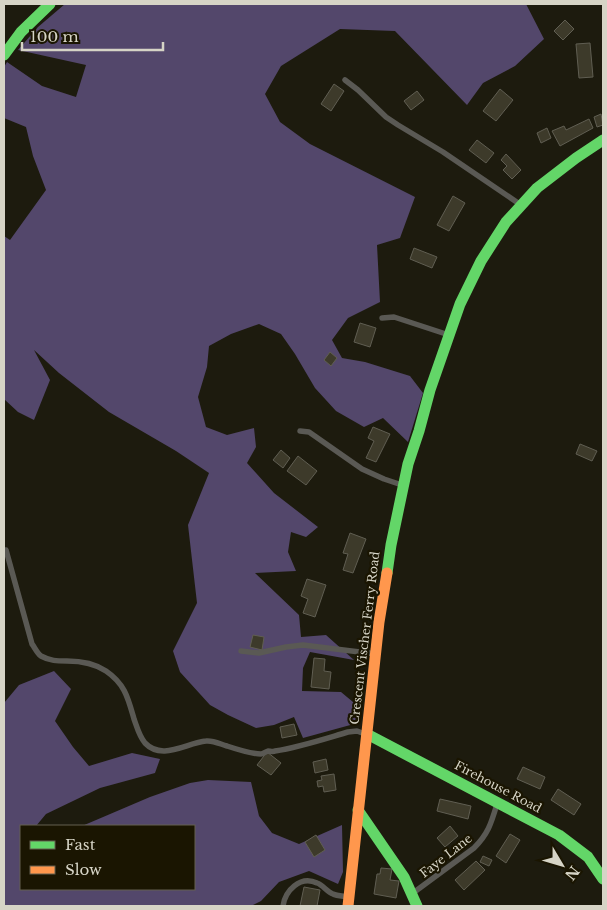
<svg xmlns="http://www.w3.org/2000/svg" width="607" height="910" font-family="'Libre Baskerville',serif">
<style>
.forest{fill:#53476b}
.building{fill:#3d3a2a;stroke:#605e52}
.lines{fill:none;stroke-linecap:round;stroke-linejoin:round}
.lane{stroke:#5a5954;stroke-width:5.5}
.fast{stroke:#63d668;stroke-width:11}
.slow{stroke:#ff974d;stroke-width:11}
.labels{text-anchor:middle;stroke-width:4.5;stroke-linejoin:round;paint-order:stroke}
.street-label{font-size:12px;fill:#d6d4c6;stroke:#1a1501}
</style>
<rect width="100%" height="100%" fill="#1d1b0e"/>
<!-- forest -->
<path class="forest" d="M65 4H526L544 39 515 66 483 83 467 105 395 31 340 29 281 66 265 94 280 122 310 144 415 197 400 238 377 245 380 302 348 318 332 340 342 358 365 362 410 376 423 393 408 442 383 418 364 427 336 411 315 388 295 354 281 334 259 324 231 334 209 346 207 367 198 397 206 427 227 435 254 428 256 447 247 463 274 493 318 527 306 537 291 532 288 552 296 571 255 573 299 615 301 637 326 635 354 660 310 652 303 668 302 691 341 692 359 707 354 724 303 738 294 717 274 725 256 728 228 715 210 705 180 672 173 651 197 603 188 525 209 473 176 451 109 412 59 373 34 350 50 380 34 420 18 412 4 399V236L10 240 46 190 33 156 26 127 4 118V67L7 62 42 86 76 97 86 65 18 50 38 27Z
M54 671 71 689 55 721 73 747 89 766 132 753 160 759 155 773 100 788 46 814 36 826H21V889H194V826H82L150 797 190 783 208 780 251 782 259 816 272 833 299 844 342 825 343 872 338 884 309 871 279 882 261 901 251 906H4V703L19 685Z"/>
<!-- building -->
<path class="building" d="M565 20 574 29 563 40 554 31Z
M590 43 593 77 579 78 576 44Z
M334 84 344 91 331 111 321 104Z
M500 89 513 100 496 121 483 111Z
M417 91 424 100 411 110 404 101Z
M601 114 603 125 597 127 594 117Z
M589 119 593 128 560 146 552 131 564 126 566 130Z
M547 128 551 138 541 143 537 133Z
M477 140 494 153 486 163 469 150Z
M506 154 521 170 512 179 503 170 507 166 501 160Z
M453 196 465 203 449 231 437 225Z
M414 248 437 257 432 268 410 259Z
M360 323 376 328 370 347 354 342Z
M330 352 337 358 331 366 324 360Z
M373 427 390 434 376 462 366 458 374 441 368 438Z
M580 444 597 451 592 461 576 454Z
M281 450 290 458 283 468 273 460Z
M298 456 317 471 306 485 287 471Z
M350 533 366 539 353 573 343 570 348 554 343 553Z
M307 579 326 585 315 617 303 613 308 599 301 596Z
M253 635 264 637 262 650 250 647Z
M314 658 325 659 324 671 331 672 329 689 311 687Z
M294 724 297 735 282 738 280 727Z
M267 752 281 763 271 775 257 765Z
M326 759 328 770 315 773 313 762Z
M523 767 545 777 540 789 517 779Z
M334 774 336 790 324 792 323 786 318 787 317 781 322 780 321 776Z
M558 789 581 804 574 815 551 800Z
M440 799 471 806 468 819 437 811Z
M450 826 458 836 445 847 437 838Z
M510 834 520 840 506 863 496 856Z
M316 835 325 850 314 857 305 842Z
M483 856 492 860 489 866 480 862Z
M476 861 485 870 464 890 455 880Z
M381 868 392 869 390 880 399 881 396 898 374 894 377 874H380Z
M304 887 320 890 317 906H300Z"/>
<g class="lines">
<!-- lane -->
<path class="lane" d="M345 80 358 90 386 117 398 125 443 152 521 205
M382 318 394 317 449 335
M300 431 309 432 362 469 384 479 402 485
M6 550 32 644C35 648 37 653 41 656 50 661 57 661 67 661 81 661 94 663 106 671 125 684 128 698 134 719 137 727 139 736 145 743 162 761 186 743 206 741 213 740 220 744 227 746 236 749 251 754 261 754 263 754 265 752 268 751 270 751 273 752 275 751 300 747 324 739 348 732L357 731 365 734
M241 651 259 653 286 647 303 645 376 654
M413 893 474 848C488 834 491 824 497 804
M283 906C285 891 300 875 317 883 323 885 327 892 333 894 337 896 344 896 349 897"/>
<!-- fast -->
<path class="fast" d="M4 55 21 32 50 4
M387 573 391 545 408 464 419 431 430 390 460 304 481 261 506 222 537 188 576 158 603 140
M367 734 559 835 588 857 603 879
M358 810 404 877 417 906"/>
<!-- slow -->
<path class="slow" d="M348 906 379 622 387 573"/>
</g>
<g class="labels">
<!-- street labels -->
<g class="street-label">
<text transform="translate(365 638) rotate(-83)" y="4">Crescent Vischer Ferry Road</text>
<text transform="translate(498 787) rotate(28)" y="4">Firehouse Road</text>
<text transform="translate(446 856) rotate(-38)" y="4">Faye Lane</text>
</g>
</g>
<!-- border -->
<rect width="607" height="910" fill="none" stroke="#d6d4c6" stroke-width="10"/>
<!-- legend -->
<rect x="20" y="825" width="175" height="65" fill="#1a1501" stroke="#656150"/>
<rect x="30" y="841" width="25" height="8" fill="#63d668" stroke="#656150"/>
<text x="65" y="850" font-size="15" fill="#d6d4c6">Fast</text>
<rect x="30" y="866" width="25" height="8" fill="#ff974d" stroke="#656150"/>
<text x="65" y="875" font-size="15" fill="#d6d4c6">Slow</text>
<!-- north arrow -->
<g transform="translate(562 865) rotate(128)" stroke="#1a1501" stroke-width="4" paint-order="stroke">
<path d="M0-4L9 19L0 12L-9 19Z" fill="#d6d4c6"/>
<text y="-8" font-size="14" font-weight="bold" text-anchor="middle" fill="#d6d4c6">N</text>
</g>
<!-- scale -->
<path d="M22 42v8h141v-8" fill="none" stroke="#d6d4c6" stroke-width="2.5"/>
<text x="30" y="42" font-size="15" fill="#d6d4c6" stroke="#1a1501" stroke-width="4" paint-order="stroke">100 m</text>
</svg>
